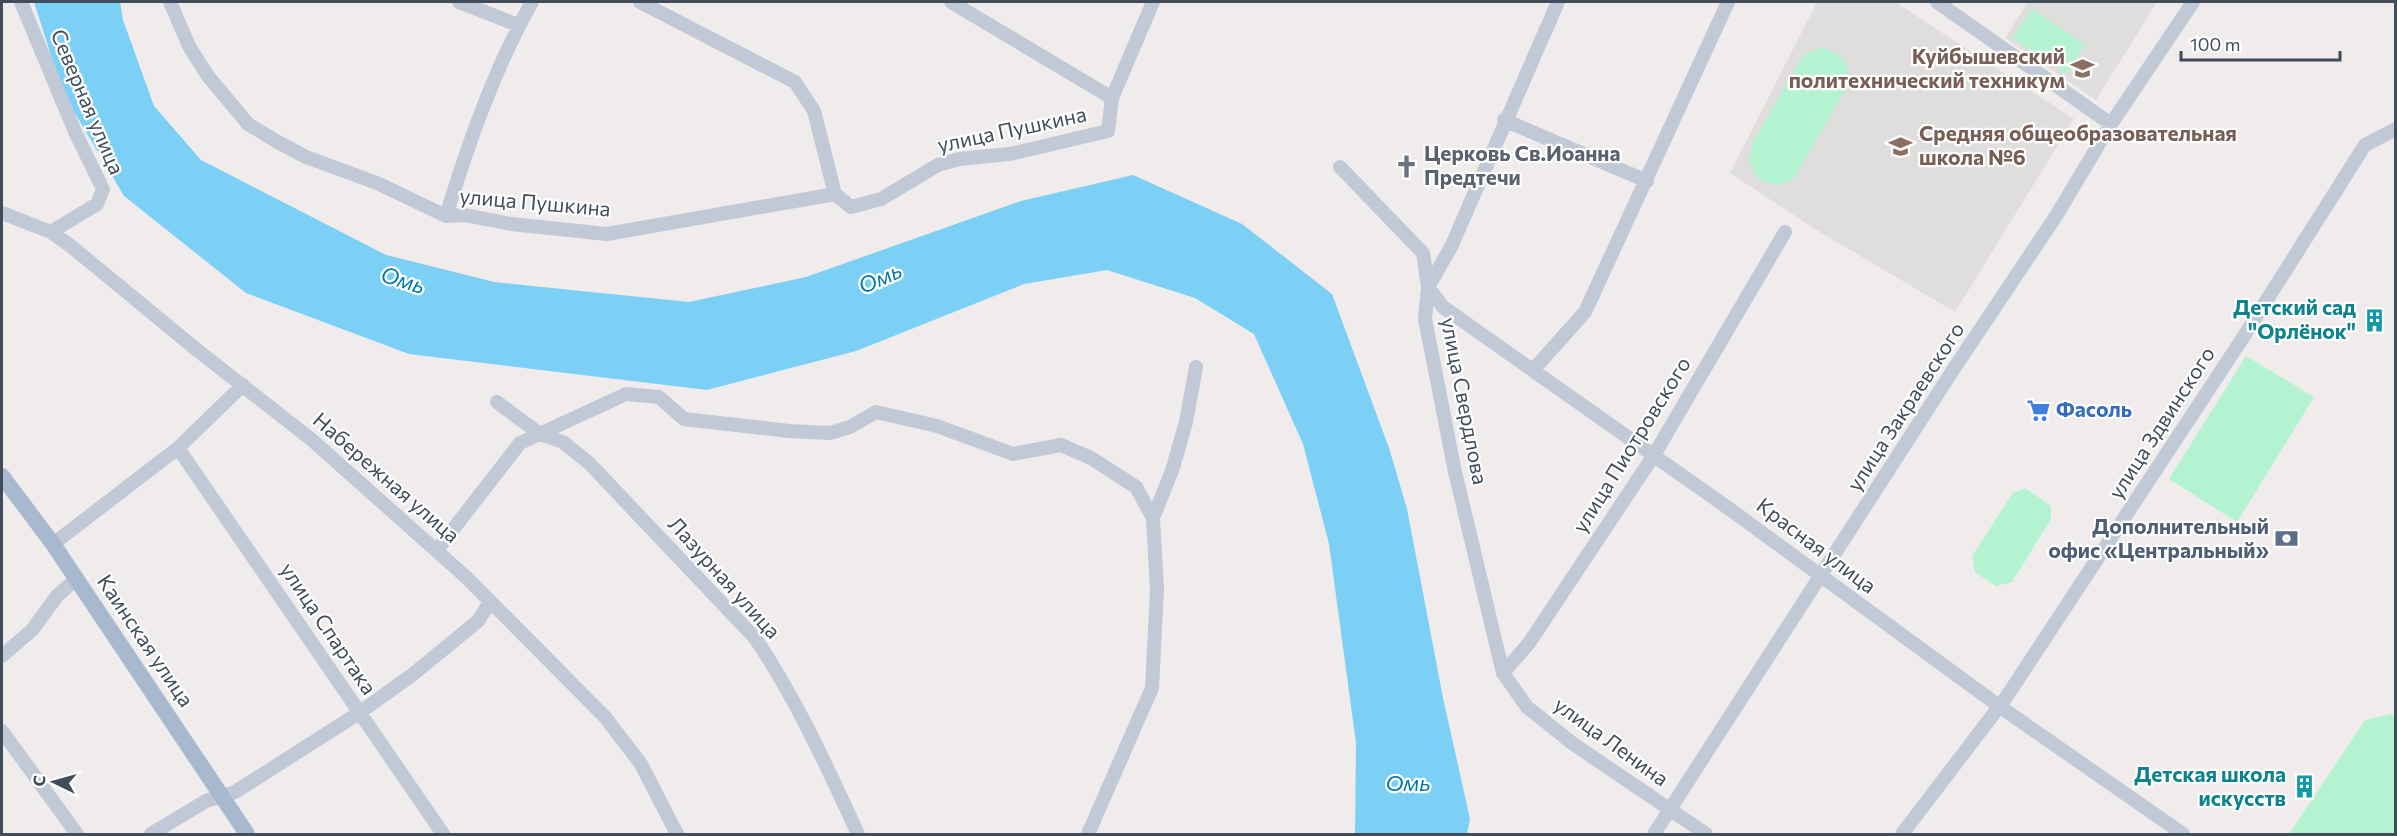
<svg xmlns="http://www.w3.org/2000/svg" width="2397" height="836" font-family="Commissioner,sans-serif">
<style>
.education{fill:#e0dddd}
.green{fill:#b4f3d2}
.water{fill:#7cd0f5}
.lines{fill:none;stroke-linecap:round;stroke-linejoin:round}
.minor{stroke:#c0c9d5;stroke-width:14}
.major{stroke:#a8b8cf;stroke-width:16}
.labels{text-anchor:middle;stroke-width:4.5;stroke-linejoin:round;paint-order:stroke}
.education-label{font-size:21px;font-weight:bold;fill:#785e54;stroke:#fff;text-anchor:end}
.street-label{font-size:21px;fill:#424d5b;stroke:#fff}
.worship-label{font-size:21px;font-weight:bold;fill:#5b616d;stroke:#fff;text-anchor:start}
.culture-label{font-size:21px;font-weight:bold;fill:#0d838f;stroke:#fff;text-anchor:end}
.shop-label{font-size:21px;font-weight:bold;fill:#366cbe;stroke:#fff;text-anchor:start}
.service-label{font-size:21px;font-weight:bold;fill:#4e5e75;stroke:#fff;text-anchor:end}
.water-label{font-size:22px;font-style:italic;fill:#007ab0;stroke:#fff}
</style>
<rect width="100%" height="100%" fill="#efeceb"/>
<!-- education -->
<path class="education" d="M1817 2H1895L2074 119 1955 312 1815 229 1730 173Z
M2028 2H2157L2096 100 2005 38Z"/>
<!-- green -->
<path class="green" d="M2032 9 2085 44 2066 74 2012 38Z
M1819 48C1842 49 1854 67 1846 89L1794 178 1779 185 1762 181 1756 176 1749 161 1752 144 1799 62 1804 55Z
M2246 356 2314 397 2237 522 2169 479Z
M2025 488 2051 506V519L2012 582 1996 586 1975 572 1972 556 2013 493Z
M2391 714 2396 716 2395 834H2289L2365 720Z"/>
<!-- water -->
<path class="water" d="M34 2H120L123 20 154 106 201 160 386 255 494 282 689 302 806 277 1021 201 1133 175 1242 224 1332 294 1389 448 1407 509 1443 698 1470 819 1467 834H1355L1356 743 1329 544 1303 444 1254 334 1195 298 1107 270 1024 284 856 351 707 390 409 354 246 293 124 196 63 93Z"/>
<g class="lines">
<!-- minor -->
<path class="minor" d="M21 2 76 134 103 189 97 204 51 232
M170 2 190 48 208 76 248 124 276 141 306 157 377 183 446 216 465 215 511 224 607 234 835 194 851 207 881 199 938 165 959 159 1010 154 1108 131 1112 98 1153 2
M459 2 518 25
M640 2 795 82 814 111 835 194
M951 2 1112 98
M1558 2 1451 247 1428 287 1443 307 1731 510 1999 706 2183 834
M1937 2 2111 124
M1504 120 1647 181
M1340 167 1423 253 1428 287 1425 319 1455 472 1503 673 1527 707 1572 743 1706 834
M2 213 51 232 72 247 197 350 312 440 467 578 605 717 641 764 677 834
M446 216C469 142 494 69 532 2
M1533 370 1585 312 1728 2
M497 402 540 434 563 442 589 463 755 638C797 700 827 767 858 834
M178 448 443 834
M1153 518 1172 471 1186 422 1196 367
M53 544 178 448 243 385
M437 550 520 443 626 394 659 397 684 419 789 431 830 433 850 427 876 412 937 426 1013 454 1061 445 1091 458 1136 487 1153 518 1157 589 1152 688 1088 834
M2 656 32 630 57 596 76 579
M1503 673 1529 643 1654 455 1785 232
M2 731 77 834
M151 834 206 801 235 792 359 713 412 675 478 621 490 602
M1654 834 1953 370 2056 216 2111 124 2193 2
M1902 834 2005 699 2244 336 2365 145 2396 129"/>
<!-- major -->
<path class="major" d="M2 476 53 544 247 834"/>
</g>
<!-- icons -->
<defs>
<symbol id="university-bare" viewBox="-9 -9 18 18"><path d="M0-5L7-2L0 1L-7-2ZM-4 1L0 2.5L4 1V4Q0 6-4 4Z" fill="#8d6e63" stroke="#fff" stroke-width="2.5" paint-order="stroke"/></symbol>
<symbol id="school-bare" viewBox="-9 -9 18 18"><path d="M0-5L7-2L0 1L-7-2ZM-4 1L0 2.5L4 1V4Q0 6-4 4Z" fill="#8d6e63" stroke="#fff" stroke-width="2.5" paint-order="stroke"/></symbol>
<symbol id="church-bare" viewBox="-9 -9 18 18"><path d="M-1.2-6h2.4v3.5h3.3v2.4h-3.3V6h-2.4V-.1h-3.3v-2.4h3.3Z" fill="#6b7280" stroke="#fff" stroke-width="2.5" paint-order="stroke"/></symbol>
<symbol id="building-bare" viewBox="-9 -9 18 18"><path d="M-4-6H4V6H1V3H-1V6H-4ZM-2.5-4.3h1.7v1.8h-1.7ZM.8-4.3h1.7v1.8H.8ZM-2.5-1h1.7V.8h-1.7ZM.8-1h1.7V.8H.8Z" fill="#0f9aa8" stroke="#fff" stroke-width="2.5" paint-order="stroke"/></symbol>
<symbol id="supermarket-bare" viewBox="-9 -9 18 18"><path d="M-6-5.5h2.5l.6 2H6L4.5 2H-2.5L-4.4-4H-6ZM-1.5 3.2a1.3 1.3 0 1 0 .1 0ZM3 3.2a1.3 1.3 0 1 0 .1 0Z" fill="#3f7fe0" stroke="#fff" stroke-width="2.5" paint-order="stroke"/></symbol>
<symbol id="bank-bare" viewBox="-9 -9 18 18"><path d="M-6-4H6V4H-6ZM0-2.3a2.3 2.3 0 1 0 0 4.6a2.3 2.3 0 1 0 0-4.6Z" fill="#5c6f8a" stroke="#fff" stroke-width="2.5" paint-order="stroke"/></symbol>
</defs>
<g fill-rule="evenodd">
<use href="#university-bare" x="2066" y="52" width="33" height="33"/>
<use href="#school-bare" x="1884" y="130" width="33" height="33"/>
<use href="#church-bare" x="1390" y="150" width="33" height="33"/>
<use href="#building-bare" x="2358" y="304" width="33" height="33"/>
<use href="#supermarket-bare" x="2022" y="394" width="33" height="33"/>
<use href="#bank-bare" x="2270" y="522" width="33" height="33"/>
<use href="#building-bare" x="2288" y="770" width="33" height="33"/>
</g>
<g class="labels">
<!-- education labels -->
<g class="education-label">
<text x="2065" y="64">Куйбышевский<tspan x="2065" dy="24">политехнический техникум</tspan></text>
<text x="1919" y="141" text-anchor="start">Средняя общеобразовательная<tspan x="1919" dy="24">школа №6</tspan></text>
</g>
<!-- street labels -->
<g class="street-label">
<text transform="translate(87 102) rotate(67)" y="7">Северная улица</text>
<text transform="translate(1012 130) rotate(-12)" y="7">улица Пушкина</text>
<text transform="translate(535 203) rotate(5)" y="7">улица Пушкина</text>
<text transform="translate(1464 401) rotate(79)" y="7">улица Свердлова</text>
<text transform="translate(1906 407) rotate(-57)" y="7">улица Закраевского</text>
<text transform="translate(2162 423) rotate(-57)" y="7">улица Здвинского</text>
<text transform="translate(1632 445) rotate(-58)" y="7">улица Пиотровского</text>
<text transform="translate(386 478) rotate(41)" y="7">Набережная улица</text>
<text transform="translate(1816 546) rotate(37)" y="7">Красная улица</text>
<text transform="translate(724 578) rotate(48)" y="7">Лазурная улица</text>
<text transform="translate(328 629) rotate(56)" y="7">улица Спартака</text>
<text transform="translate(145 641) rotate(56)" y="7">Каинская улица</text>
<text transform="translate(1611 742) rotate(36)" y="7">улица Ленина</text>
</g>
<!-- worship labels -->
<g class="worship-label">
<text x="1424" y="161">Церковь Св.Иоанна<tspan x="1424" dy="24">Предтечи</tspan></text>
</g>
<!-- culture labels -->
<g class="culture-label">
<text x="2356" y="315">Детский сад<tspan x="2356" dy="24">"Орлёнок"</tspan></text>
<text x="2286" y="782">Детская школа<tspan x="2286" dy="24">искусств</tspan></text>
</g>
<!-- shop labels -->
<g class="shop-label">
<text x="2056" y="417">Фасоль</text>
</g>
<!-- service labels -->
<g class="service-label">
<text x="2269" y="534">Дополнительный<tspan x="2269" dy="24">офис «Центральный»</tspan></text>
</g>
<!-- water labels -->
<g class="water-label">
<text transform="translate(880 278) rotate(-24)" y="8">Омь</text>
<text transform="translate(403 280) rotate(17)" y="8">Омь</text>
<text x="1408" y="791">Омь</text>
</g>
</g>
<!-- border -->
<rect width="2397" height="836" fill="none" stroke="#424d5b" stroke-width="6"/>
<!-- north arrow -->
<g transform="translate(54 782) rotate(275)" stroke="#ffffff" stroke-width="4.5" paint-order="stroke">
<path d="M0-4.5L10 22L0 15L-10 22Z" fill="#424d5b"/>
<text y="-9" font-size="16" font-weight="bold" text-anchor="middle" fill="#424d5b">С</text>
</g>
<!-- scale -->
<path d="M2181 51v9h159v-9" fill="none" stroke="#424d5b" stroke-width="3"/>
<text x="2190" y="51" font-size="18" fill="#424d5b" stroke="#ffffff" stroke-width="4.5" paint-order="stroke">100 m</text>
</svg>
